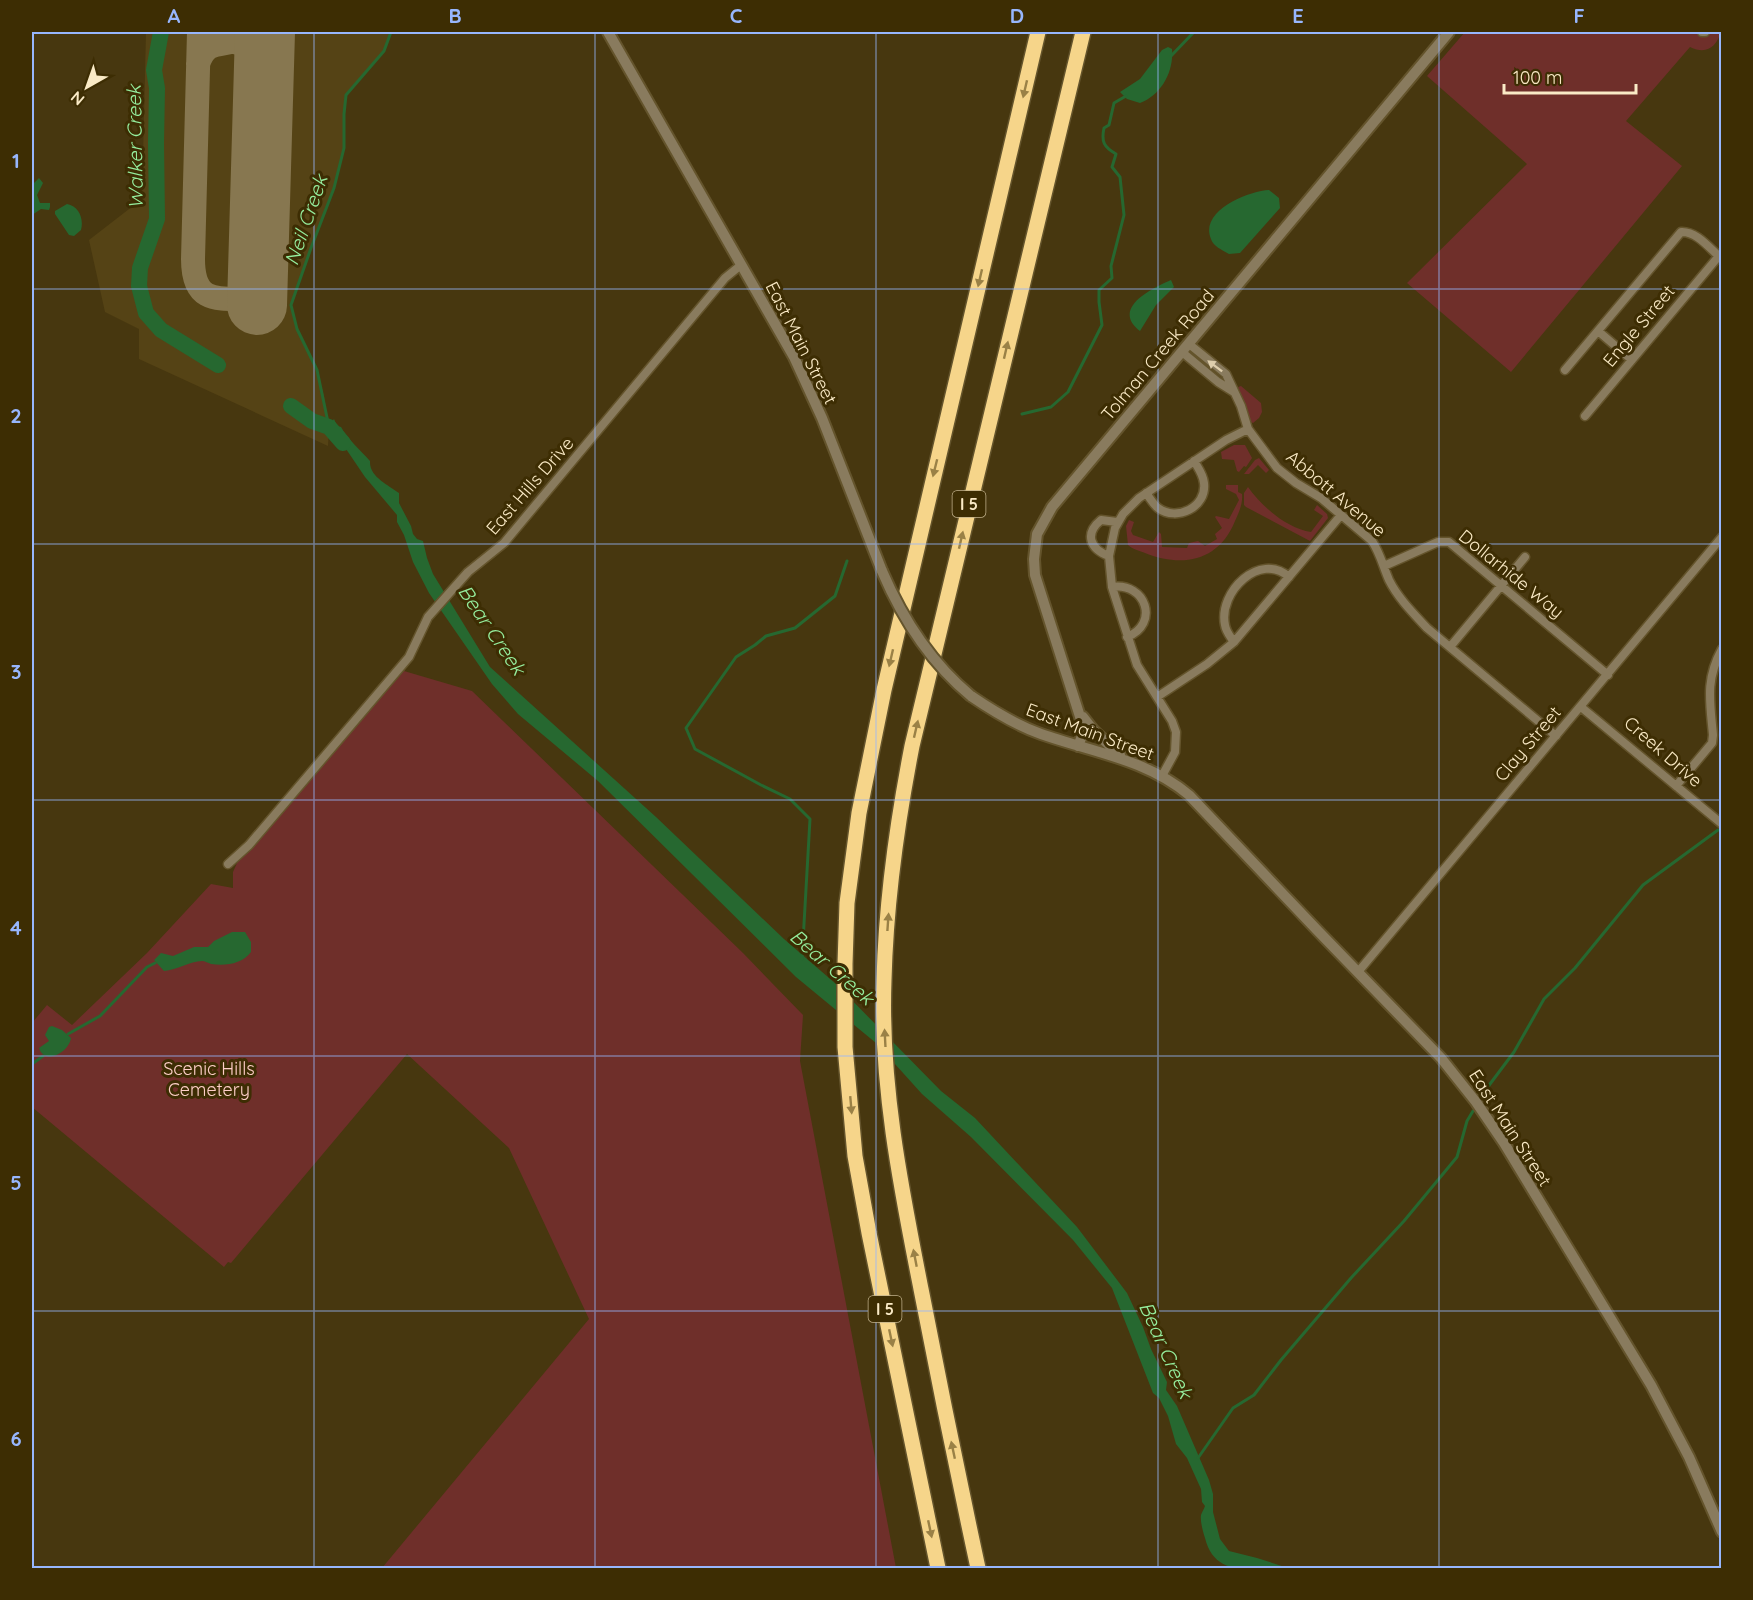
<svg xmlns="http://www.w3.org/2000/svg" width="1753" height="1600" font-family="Quicksand,sans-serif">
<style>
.built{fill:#554315}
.green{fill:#6f2f2a}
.water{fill:#266830}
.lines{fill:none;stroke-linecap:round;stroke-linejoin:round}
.stream{stroke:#266830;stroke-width:3}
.river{stroke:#266830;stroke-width:16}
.taxiway{stroke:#877750;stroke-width:24}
.runway{stroke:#877750;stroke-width:60}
.minor-casing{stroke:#64542c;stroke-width:11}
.tertiary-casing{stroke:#64542c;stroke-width:14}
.motorway-casing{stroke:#64542c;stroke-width:18}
.minor{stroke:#897b5e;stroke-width:8}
.tertiary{stroke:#897b5e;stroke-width:10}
.motorway{stroke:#f6d58a;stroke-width:15}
.tertiary-bridge-casing{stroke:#64542c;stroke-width:14;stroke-linecap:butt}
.tertiary-bridge{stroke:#897b5e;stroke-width:10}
.oneway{fill:#9a8146}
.oneway2{fill:#deceac}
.grid{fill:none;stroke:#97b6fd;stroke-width:1.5;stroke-opacity:0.55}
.labels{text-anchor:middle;stroke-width:6;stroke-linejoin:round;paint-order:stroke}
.shield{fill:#3d2d03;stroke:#c1b18c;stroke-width:1.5}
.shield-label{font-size:16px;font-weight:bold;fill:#faeac6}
.street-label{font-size:18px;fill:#faeac6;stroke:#3d2d03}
.park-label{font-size:18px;fill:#fecec8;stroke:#3d2d03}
.water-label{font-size:20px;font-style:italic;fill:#95ed9d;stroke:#3d2d03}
.neatline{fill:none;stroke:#97b6fd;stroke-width:2}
.grid-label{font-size:20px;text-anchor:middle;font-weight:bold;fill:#97b6fd}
</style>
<rect width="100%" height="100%" fill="#47370f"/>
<!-- built -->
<path class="built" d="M146 32H391L384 51 346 95 344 114V148L334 188 311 248 291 305 297 329 317 370 324 396 329 427 328 446 139 359V329L105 312 89 240 142 199Z"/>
<!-- green -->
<path class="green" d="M1465 32H1721C1716 47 1707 55 1690 47L1626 121 1682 166 1511 372 1407 283 1527 164 1427 76Z
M1241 386 1261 403 1262 412 1259 418 1253 423 1251 422 1238 387Z
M1234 445H1245L1252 458 1246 467 1244 466 1239 472 1237 471 1234 460 1222 459 1221 452Z
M1259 458 1269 470 1266 473 1258 465 1249 474H1244L1255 460Z
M1226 485H1238V492L1242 494C1243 504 1239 512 1235 521 1219 561 1183 568 1145 553 1138 550 1134 550 1128 545L1126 526 1129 520 1134 522 1131 531 1133 535 1153 542 1159 532 1161 534 1162 547 1187 548 1189 543 1198 541 1205 546 1217 539 1215 534 1222 528 1215 517 1216 516 1229 519 1239 500 1236 494 1226 489Z
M1248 487C1262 507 1287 528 1311 532L1323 516 1314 510 1317 505 1327 514 1328 518 1310 541 1246 507 1244 505V493Z
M404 671 472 691 743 953 803 1015 800 1061 896 1568H382L589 1319 509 1148 407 1054 231 1263 228 1262 224 1267 32 1107V1023L47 1005 72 1025 147 953 211 884 233 888V872L237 863Z"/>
<!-- water -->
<path class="water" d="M1168 47 1172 49C1174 72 1161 95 1140 103L1127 99 1120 92 1140 79 1162 50Z
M39 178 43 183 37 195 40 203H50V207L49 210 41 209 32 215V185Z
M1269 190 1279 198 1280 208 1240 253 1229 254C1222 250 1213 246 1211 239 1199 211 1248 191 1269 190Z
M67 204C79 206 84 219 81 230L74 236 69 235 55 214V211Z
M1171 280 1174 287 1156 305 1140 331C1110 308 1153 288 1171 280Z
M334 419 337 426 341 427C347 438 361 451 370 461 369 477 389 485 399 493V503L411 526 413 534 417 539 423 541 427 558 433 574 490 667 656 817 784 939 836 984 941 1091 975 1118 1077 1227 1127 1293 1143 1327 1151 1349 1167 1382 1166 1390 1177 1406 1209 1480 1213 1494V1512L1220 1539 1229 1551 1257 1558 1288 1568C1254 1568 1215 1579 1205 1538 1203 1532 1200 1521 1201 1515 1202 1512 1204 1509 1205 1506L1202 1502 1201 1489 1187 1458 1176 1444 1168 1416 1159 1398 1153 1393 1112 1288 1073 1240 971 1137 922 1094 876 1043 796 977 598 781 518 714 492 684 429 593 413 562 404 535 397 522V515L365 477 344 446 325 432Z
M232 932H245L251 942V952C242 964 226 966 211 964 208 963 205 961 202 961 190 961 177 970 164 971L154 960 161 953 173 956 194 947H208L214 941Z
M52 1026 62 1030 71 1038C69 1052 45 1066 39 1048L49 1041 45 1035 49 1027Z"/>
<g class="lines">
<!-- stream -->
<path class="stream" d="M1171 56 1194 32
M1022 414 1051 407 1068 392 1102 325 1099 302V290L1112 278 1111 266 1124 215 1120 177 1112 167 1116 154C1104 147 1101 142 1104 128L1109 125 1114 103 1126 96
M329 427 317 370 297 329 291 305 311 248 334 188 344 148V114L346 95 384 51 391 32
M802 959 810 819 790 799 761 785 695 749 686 728 736 657 755 645 766 636 795 628 835 596 847 561
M68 1034 100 1016 147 967 155 963
M32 1064 43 1056
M1481 1096 1514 1052 1544 999 1575 968 1643 885 1718 830
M1198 1458 1233 1408 1254 1395 1281 1360 1351 1278 1404 1221 1457 1157 1467 1121 1473 1111"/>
<!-- river -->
<path class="river" d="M161 32 154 70 157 88 156 143 157 219 140 268 139 286 146 313 161 330 218 365
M291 406 312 421 329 427 343 443"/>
<!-- taxiway -->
<path class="taxiway" d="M199 32 193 259C193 307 221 298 257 299
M234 42C251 45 258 55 263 71
M198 64C206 41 217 46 236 41 242 40 247 36 252 32"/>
<!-- runway -->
<path class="runway" d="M257 305 265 32"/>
<defs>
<path id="minor" d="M1702 32H1705
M1598 331 1632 360
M1189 344 1226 374 1241 406 1248 429 1277 468 1296 483 1321 498 1372 541C1380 553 1383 566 1389 580 1398 598 1413 613 1427 628L1556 736
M1182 352 1218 382 1234 392
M1565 370 1681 232C1697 231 1710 249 1722 259
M1585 416 1718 257
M1146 493C1150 498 1153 504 1158 508 1177 522 1207 507 1204 483 1203 474 1198 468 1194 461
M1109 556C1090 549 1084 534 1101 520L1117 522
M1384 566 1438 542H1449L1608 675
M1112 587C1146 582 1160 624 1127 637
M1234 642C1230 636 1226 632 1225 625 1218 592 1260 551 1289 577
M1450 647 1525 557
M1157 697 1207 664 1234 642 1341 515
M1581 707 1722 824
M1162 776 1175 752 1176 732 1172 721 1137 665 1112 587 1109 556 1115 528 1123 514 1139 498 1226 440 1248 429
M1676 786 1712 743 1713 735C1710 702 1705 680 1722 649
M228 864 249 845 409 657 428 617 468 572 504 543 725 278 741 265
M1358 972 1722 537"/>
<path id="tertiary" d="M608 32 794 357 822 418 882 571
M971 696C993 711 1016 725 1041 734 1092 752 1146 759 1189 795L1318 931 1441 1058 1476 1102 1504 1143 1651 1385 1689 1457 1722 1532
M1083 717 1094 731 1120 755
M1078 746 1084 731 1082 723 1035 575 1034 559 1037 534 1052 507 1449 32"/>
<path id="motorway" d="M938 1568 869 1233 855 1156 845 1047V964L847 903 859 813 884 690 1038 32
M978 1568C958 1475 939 1382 921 1289 901 1188 880 1084 884 980 886 901 897 823 912 746L1083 32"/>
</defs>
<!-- minor casing -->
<use href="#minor" class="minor-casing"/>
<!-- tertiary casing -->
<use href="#tertiary" class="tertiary-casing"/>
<!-- motorway casing -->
<use href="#motorway" class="motorway-casing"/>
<!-- minor -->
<use href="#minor" class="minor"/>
<!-- tertiary -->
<use href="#tertiary" class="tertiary"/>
<!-- motorway -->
<use href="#motorway" class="motorway"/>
<defs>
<path id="tertiary-bridge" d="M882 571C903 620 930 662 971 696"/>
</defs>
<!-- tertiary-bridge casing -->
<use href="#tertiary-bridge" class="tertiary-bridge-casing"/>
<!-- tertiary-bridge -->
<use href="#tertiary-bridge" class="tertiary-bridge"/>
</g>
<!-- one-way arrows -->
<defs><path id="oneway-solid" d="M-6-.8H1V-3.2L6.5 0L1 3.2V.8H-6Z" transform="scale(1.5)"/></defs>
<g class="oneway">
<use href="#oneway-solid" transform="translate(1025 89) rotate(103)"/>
<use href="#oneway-solid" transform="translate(980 278) rotate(103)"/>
<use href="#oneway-solid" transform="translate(1006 350) rotate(-77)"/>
<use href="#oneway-solid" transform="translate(935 468) rotate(104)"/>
<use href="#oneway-solid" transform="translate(961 540) rotate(-77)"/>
<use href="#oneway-solid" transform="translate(891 658) rotate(103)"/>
<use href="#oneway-solid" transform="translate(916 729) rotate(-77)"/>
<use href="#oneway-solid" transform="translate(888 922) rotate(-86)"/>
<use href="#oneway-solid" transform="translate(885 1038) rotate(-93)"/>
<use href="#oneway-solid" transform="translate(851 1105) rotate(85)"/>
<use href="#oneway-solid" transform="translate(915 1258) rotate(-101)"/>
<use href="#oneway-solid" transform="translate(891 1338) rotate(78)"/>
<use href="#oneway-solid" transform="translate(953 1450) rotate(-102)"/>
<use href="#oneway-solid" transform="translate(930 1529) rotate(78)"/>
</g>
<use class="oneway2" href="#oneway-solid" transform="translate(1215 366) rotate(-143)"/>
<!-- grid -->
<path class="grid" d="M314 32V1568M595 32V1568M876 32V1568M1158 32V1568M1439 32V1568M32 289H1722M32 544H1722M32 800H1722M32 1056H1722M32 1311H1722"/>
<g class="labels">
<!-- shield labels -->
<g class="shield">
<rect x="952.5" y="491" width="33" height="26" rx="4.5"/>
<rect x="868.5" y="1296" width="33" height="26" rx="4.5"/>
</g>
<g class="shield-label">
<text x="969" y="510">I 5</text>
<text x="885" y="1315">I 5</text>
</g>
<!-- street labels -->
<g class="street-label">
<text transform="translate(1639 326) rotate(-50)" y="6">Engle Street</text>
<text transform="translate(801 343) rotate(63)" y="6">East Main Street</text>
<text transform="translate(1158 355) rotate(-50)" y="6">Tolman Creek Road</text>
<text transform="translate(530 486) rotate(-49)" y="6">East Hills Drive</text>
<text transform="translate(1336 494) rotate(40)" y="6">Abbott Avenue</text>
<text transform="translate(1511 574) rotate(39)" y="6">Dollarhide Way</text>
<text transform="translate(1090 732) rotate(20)" y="6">East Main Street</text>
<text transform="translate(1528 744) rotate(-50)" y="6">Clay Street</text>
<text transform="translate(1663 752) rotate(41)" y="6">Creek Drive</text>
<text transform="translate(1510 1128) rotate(57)" y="6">East Main Street</text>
</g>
<!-- park labels -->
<g class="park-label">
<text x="209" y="1075">Scenic Hills<tspan x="209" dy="21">Cemetery</tspan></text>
</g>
<!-- water labels -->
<g class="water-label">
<text transform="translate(135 147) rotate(-91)" y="7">Walker Creek</text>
<text transform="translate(306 220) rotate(-71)" y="7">Neil Creek</text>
<text transform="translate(492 630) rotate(56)" y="7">Bear Creek</text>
<text transform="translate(832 967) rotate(41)" y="7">Bear Creek</text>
<text transform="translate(1166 1350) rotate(66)" y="7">Bear Creek</text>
</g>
</g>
<!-- border -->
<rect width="1753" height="1600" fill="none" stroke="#3d2d03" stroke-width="66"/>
<!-- north arrow -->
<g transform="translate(87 87) rotate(220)" stroke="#3d2d03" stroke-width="4.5" paint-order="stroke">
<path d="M0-4.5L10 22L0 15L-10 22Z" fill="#faeac6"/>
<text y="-9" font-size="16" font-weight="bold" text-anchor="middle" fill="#faeac6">N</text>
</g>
<!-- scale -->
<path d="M1504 84v9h132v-9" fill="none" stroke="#faeac6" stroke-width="3"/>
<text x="1513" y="84" font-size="18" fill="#faeac6" stroke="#3d2d03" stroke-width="4.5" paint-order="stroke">100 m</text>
<rect x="33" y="33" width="1687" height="1534" class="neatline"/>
<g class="grid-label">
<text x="174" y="23">A</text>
<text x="455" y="23">B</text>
<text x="736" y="23">C</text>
<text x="1017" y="23">D</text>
<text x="1298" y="23">E</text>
<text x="1579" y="23">F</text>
<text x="16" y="168">1</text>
<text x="16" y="423">2</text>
<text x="16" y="679">3</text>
<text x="16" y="935">4</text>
<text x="16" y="1190">5</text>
<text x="16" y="1446">6</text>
</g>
</svg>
